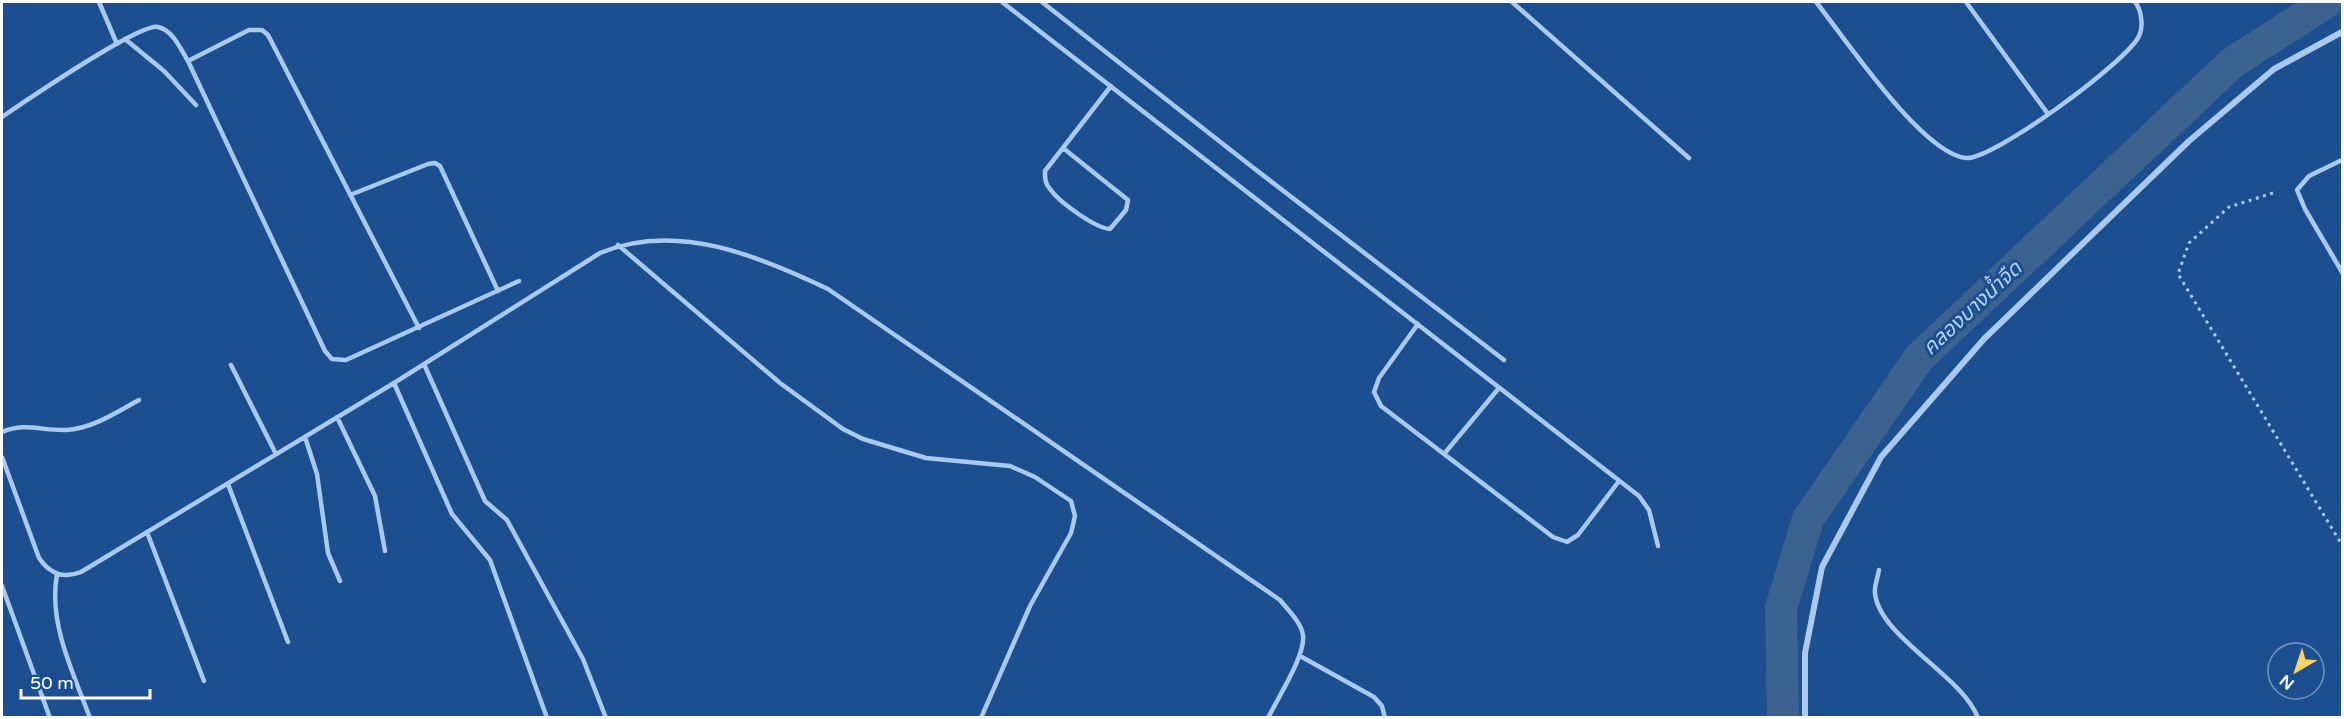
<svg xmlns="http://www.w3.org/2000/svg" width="2344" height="719" font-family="'Varela Round','Noto Sans Thai',sans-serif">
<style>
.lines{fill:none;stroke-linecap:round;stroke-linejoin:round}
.river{stroke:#3c6290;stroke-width:32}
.path{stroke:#a9c9ee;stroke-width:3;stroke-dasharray:3 4.5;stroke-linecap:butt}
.service{stroke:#a9c9ee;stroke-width:4.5}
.minor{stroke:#a9c9ee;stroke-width:6}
.labels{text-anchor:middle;stroke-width:6;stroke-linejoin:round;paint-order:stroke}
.water-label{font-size:21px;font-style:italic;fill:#b5d3f5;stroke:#1b4f8f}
</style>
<rect width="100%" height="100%" fill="#1b4f8f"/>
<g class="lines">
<!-- river -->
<path class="river" d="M1783 718 1781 608 1808 519 1919 358 2232 63 2327 2"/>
<!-- path -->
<path class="path" d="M2273 193 2229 207 2189 243 2178 274 2342 545"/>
<!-- service -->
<path class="service" d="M99 2 117 44
M1002 2 1639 496 1649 510 1658 546
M1042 2 1251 166 1504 360
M1512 2 1689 158
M1816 2C1844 37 1922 154 1966 158 1993 160 2127 62 2139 36 2144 26 2141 9 2135 2
M1966 2 2048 114
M125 39 164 71 196 105
M188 61 249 30H262L268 35 419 328
M2 117C24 102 140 23 158 27 173 30 181 50 188 61L325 351 332 359 346 360 519 281
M1063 148 1128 200 1126 210 1110 229C1095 228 1059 202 1050 189 1045 184 1045 178 1045 171L1111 86
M2342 160 2309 176 2297 190 2305 209 2342 272
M350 195 428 164 435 163 440 166 498 291
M618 245 780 383 843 429 863 439 926 458 1010 466 1035 477 1071 501 1075 516 1071 533 1030 606 981 718
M1418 324 1379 378 1374 392 1381 406 1553 537 1567 542 1578 535 1619 481
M424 364 485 501 507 520 583 659 606 718
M231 365 276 454
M394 383 452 514 490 560 547 718
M337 417 375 496 385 551
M2 432C24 422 43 431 66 430 92 429 117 412 139 400
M305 437 317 474 328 553 340 581
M1444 454 1499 388
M2 457 39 558C50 574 63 579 81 572L394 383 600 253C676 221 759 256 828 289L1280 600C1288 610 1301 622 1303 635 1306 655 1277 699 1268 718
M228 484 288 642
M147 532 204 681
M1879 570C1878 577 1874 586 1875 593 1879 637 1963 676 1978 718
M57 574C48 623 73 672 90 718
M2 586 50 718
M1300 656 1374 697 1382 706 1385 718"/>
<!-- minor -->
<path class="minor" d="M1805 718V653L1822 567 1881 457 1984 339 2189 141 2274 69 2342 32"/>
</g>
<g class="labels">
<!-- water labels -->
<g class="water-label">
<text transform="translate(1972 308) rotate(-43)" y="7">คลองบางน้ำจืด</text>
</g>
</g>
<!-- border -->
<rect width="2344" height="719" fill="none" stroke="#ffffff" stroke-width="6"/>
<!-- north arrow -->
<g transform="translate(2296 671) rotate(219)"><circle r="28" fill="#1b4f8f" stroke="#7695bc" stroke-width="1.5"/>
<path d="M0-4.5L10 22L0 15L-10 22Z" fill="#ffd166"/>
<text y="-9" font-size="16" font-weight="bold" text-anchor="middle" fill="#ffffff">N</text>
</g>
<!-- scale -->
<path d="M21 689v9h129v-9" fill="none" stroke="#ffffff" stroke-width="3"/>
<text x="30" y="689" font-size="18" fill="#ffffff" stroke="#1b4f8f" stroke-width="4.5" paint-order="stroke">50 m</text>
</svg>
